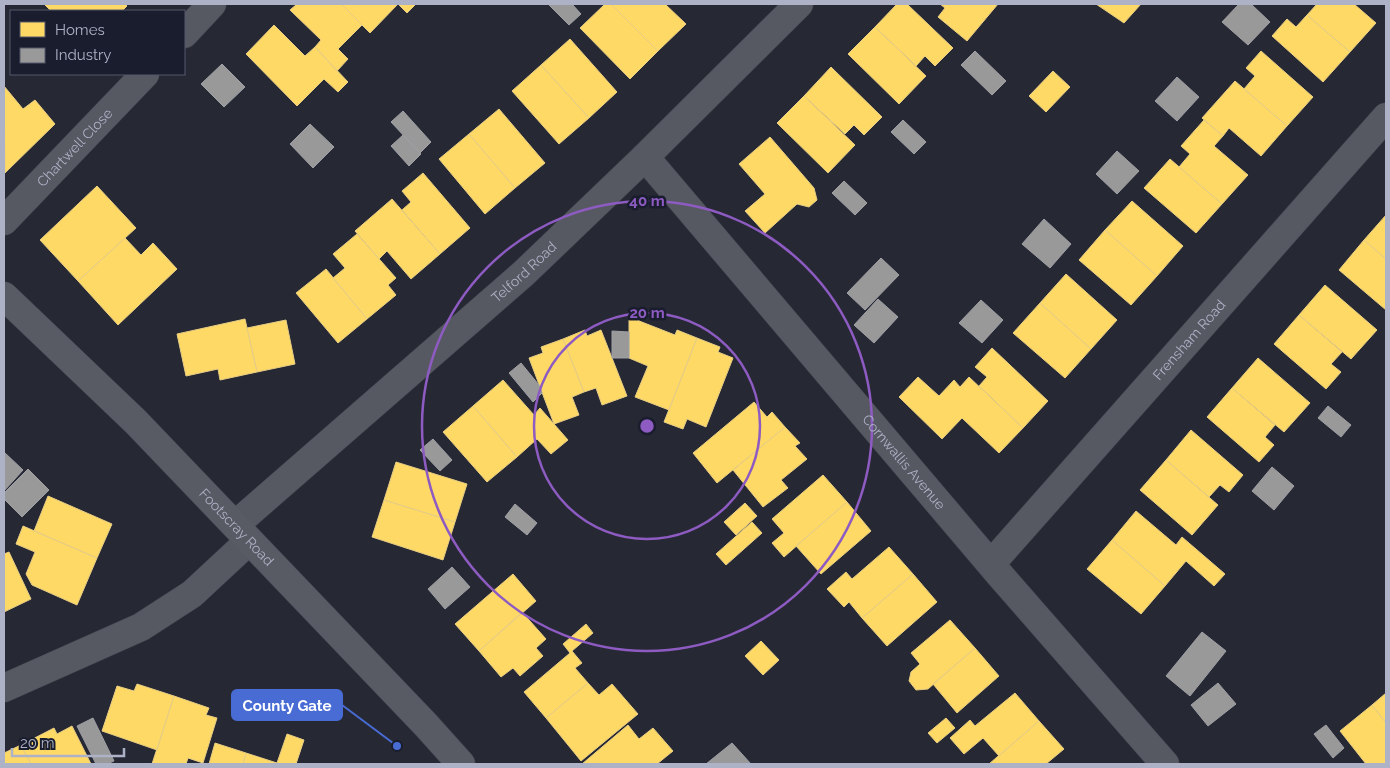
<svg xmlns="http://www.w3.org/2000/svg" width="1390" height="768" font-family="Raleway,sans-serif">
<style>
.homes{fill:#ffd966;stroke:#e7cd83}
.industry{fill:#999;stroke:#9fa0a6}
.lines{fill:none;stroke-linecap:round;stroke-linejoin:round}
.minor-casing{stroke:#42444d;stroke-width:29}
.major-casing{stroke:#40434e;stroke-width:29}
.minor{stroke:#565862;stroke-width:28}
.major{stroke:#585a64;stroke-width:28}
.ring{fill:none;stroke:#8d5bc1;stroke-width:2.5}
.labels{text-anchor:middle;stroke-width:5;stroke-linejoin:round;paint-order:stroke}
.street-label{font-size:14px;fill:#aeb2c6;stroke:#191d2e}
.centre{fill:#8d5bc1;stroke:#191d2e;stroke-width:2.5}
.ring-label{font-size:15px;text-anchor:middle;font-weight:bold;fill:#8d5bc1;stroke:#191d2e;stroke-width:5;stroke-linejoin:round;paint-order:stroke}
.leader{fill:none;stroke:#486cd3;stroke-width:2}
.callout-dot{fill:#486cd3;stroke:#191d2e;stroke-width:2}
.callout{fill:#486cd3;stroke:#486cd3;stroke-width:2}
.callout-label{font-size:15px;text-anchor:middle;font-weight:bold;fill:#fff}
</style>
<rect width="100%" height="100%" fill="#262834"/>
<!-- homes -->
<path class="homes" d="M44 4H125L127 6 122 11H51Z
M297 4H341L362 25 338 49 348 59 337 71 315 47 321 40 290 10Z
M341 4H416L407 13 398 4 370 33Z
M605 4H611L658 51 630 79 580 28Z
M611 4H665L686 24 658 51Z
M897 4H907L953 48 935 66 925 56 916 66 875 27Z
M940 4H998L967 41 938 17 945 8Z
M1096 4H1141L1124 23Z
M1317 4H1354L1376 23 1350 52 1307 15Z
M1307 15 1350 52 1323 82 1272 36 1287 19 1296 27Z
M274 25 305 56 315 47 348 82 338 92 324 79 297 106 246 54Z
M875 27 926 76 899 104 848 54Z
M570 39 617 92 589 118 541 65Z
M1261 51 1313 97 1287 126 1244 89 1255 76 1246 68Z
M541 65 589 118 559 144 512 91Z
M831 67 882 117 864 135 854 125 845 134 804 96Z
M1053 71 1070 87 1046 112 1029 96Z
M1235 81 1287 126 1261 156 1229 128 1223 136 1202 118Z
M4 86 23 109 35 100 55 124 5 173Z
M804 96 855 145 828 173 777 123Z
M499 109 545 163 515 188 469 134Z
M1204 120 1223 136 1214 146 1248 175 1222 204 1179 167 1190 154 1181 146Z
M469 134 515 188 485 214 439 159Z
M770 137 814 188 817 200 809 207 797 204 765 233 745 211 765 194 739 164Z
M1170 159 1222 204 1196 233 1144 188Z
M423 173 470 228 440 254 402 210 411 202 402 191Z
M97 186 136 228 78 281 40 240Z
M392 199 440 254 411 279 387 251 379 259 355 231Z
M1132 201 1183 246 1157 276 1105 230Z
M1386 215V259L1364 240Z
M1105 230 1157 276 1131 305 1079 260Z
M357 234 396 278 388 285 396 295 367 319 333 278 345 268 333 254Z
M125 238 141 255 153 243 177 269 118 325 78 281Z
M1364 240 1386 259V310L1339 270Z
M326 269 367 319 338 343 296 293Z
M1066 274 1117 320 1091 349 1040 303Z
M1325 285 1377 330 1351 359 1299 315Z
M1040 303 1091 349 1065 378 1013 333Z
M1299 315 1342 352 1331 364 1341 372 1326 389 1274 344Z
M629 317 675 335 677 330 697 338 669 410 635 397 648 366 629 358Z
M245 319 257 372 220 380 218 369 186 376 177 334Z
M286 320 295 364 257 372 247 328Z
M585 330 587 336 601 330 627 396 602 405 596 388 584 392 563 339Z
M697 338 720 347 718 352 733 358 706 427 687 419 683 429 664 422Z
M563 339 584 392 572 397 579 415 554 424 529 358 543 353 541 347Z
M992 348 1048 401 1023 428 979 386 987 377 975 367Z
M1258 358 1310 403 1284 432 1232 388Z
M918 377 939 396 954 380 960 387 969 377 1023 428 999 453 962 418 942 439 899 397Z
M503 380 534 415 540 408 568 440 551 454 537 439 517 457 473 406Z
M1232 388 1275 425 1265 437 1274 445 1259 462 1207 417Z
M754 402 767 417 772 412 785 427 717 483 693 453Z
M473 406 517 457 487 482 443 432Z
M785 427 800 443 795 446 807 459 781 480 788 488 763 507 733 470Z
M1191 430 1243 475 1229 492 1220 485 1209 497 1166 460Z
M1166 460 1218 505 1192 535 1140 490Z
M396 462 467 484 455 522 384 500Z
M823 475 847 502 784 557 772 543 784 533 772 519Z
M48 496 112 524 97 558 34 531Z
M384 500 455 522 443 560 372 537Z
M847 502 871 531 821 574 796 546Z
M745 503 757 516 736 535 724 522Z
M1136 511 1176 545 1182 537 1225 574 1214 586 1186 561 1165 586 1112 540Z
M752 522 762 533 726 565 716 554Z
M23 526 97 558 77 605 32 585 26 574 35 552 16 544Z
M1112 540 1165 586 1141 614 1087 569Z
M889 547 913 574 862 618 849 602 844 607 827 589 846 572 852 579Z
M9 552 31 599 4 612V554Z
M513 574 536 601 479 651 455 624Z
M913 574 937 602 887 646 862 618Z
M522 612 546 639 536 648 543 656 520 676 513 668 501 677 479 651Z
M950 620 975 648 928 689 916 690 909 681 911 672 920 664 911 653Z
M586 624 593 633 572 651 582 663 575 668 588 683 546 718 524 692 570 653 563 644Z
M761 641 779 660 763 675 745 656Z
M975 648 999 676 957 713 933 684Z
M588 683 599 695 612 684 638 714 581 761 546 718Z
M137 684 174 696 157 750 102 731 117 686 134 691Z
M1015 693 1039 721 999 756 983 738 964 754 950 738 970 720 975 726Z
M1386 693V723L1372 705Z
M174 696 209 708 206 715 217 718 203 763 188 758 186 764H152Z
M1372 705 1386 723V764H1366L1340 731Z
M946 718 955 728 937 743 928 733Z
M1039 721 1064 749 1046 764H989Z
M628 725 639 739 653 728 673 751 657 764H582Z
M72 726 91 764H31L21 745 54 728 57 734Z
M287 734 304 740 296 764H243L246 753 277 763Z
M215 743 246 753 243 764H209Z
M21 745 31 764H4V753Z"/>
<!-- industry -->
<path class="industry" d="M548 4H572L581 14 569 25Z
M1239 4H1251L1270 22 1248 45 1222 22Z
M975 51 1006 81 992 95 961 65Z
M222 64 245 87 224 107 201 84Z
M1177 77 1199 97 1177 121 1155 101Z
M403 111 431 142 420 153 391 122Z
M903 120 926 142 914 154 891 132Z
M310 124 334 147 313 168 290 144Z
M403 135 421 154 409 166 391 146Z
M1117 151 1139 171 1117 194 1096 174Z
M844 181 867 203 855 215 832 193Z
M1044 219 1071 244 1050 268 1022 244Z
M881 258 899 275 865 310 847 293Z
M878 299 898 317 874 343 854 325Z
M981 300 1003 320 982 343 959 323Z
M612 331 629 332V358H612Z
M521 363 539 385 542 393 533 402 509 373Z
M1328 406 1351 425 1341 437 1318 418Z
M433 439 452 460 440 471 420 450Z
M4 452 23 470 4 491Z
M1272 467 1294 486 1274 510 1252 491Z
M28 469 49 490 22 517 4 499V493Z
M515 504 537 523 527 535 505 517Z
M452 567 470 587 445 609 428 589Z
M1202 632 1226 651 1190 696 1166 676Z
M1218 683 1236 704 1208 726 1191 705Z
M93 718 114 761 107 764H96L77 726Z
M1326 725 1344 748 1333 758 1314 734Z
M732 743 751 764H706Z"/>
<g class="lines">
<defs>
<g id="minor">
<path d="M184 34 212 4"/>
<path id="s1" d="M645 157 999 574 1165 764"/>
<path id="s2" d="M4 221 145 74"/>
<path id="s3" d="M235 525 524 273 645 157 799 4"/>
<path id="s4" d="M991 564 1386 117"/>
<path d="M4 688 141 627 192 594 249 541"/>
</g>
<g id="major">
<path id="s5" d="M4 296 136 422 426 725 461 764"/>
</g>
</defs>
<!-- minor casing -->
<use href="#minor" class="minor-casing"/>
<!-- major casing -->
<use href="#major" class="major-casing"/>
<!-- minor -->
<use href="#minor" class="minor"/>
<!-- major -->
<use href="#major" class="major"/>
</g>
<!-- distance rings -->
<g class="ring">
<circle cx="647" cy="426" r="113"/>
<circle cx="647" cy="426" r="225"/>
</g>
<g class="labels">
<!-- street labels -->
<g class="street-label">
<text dy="5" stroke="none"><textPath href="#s2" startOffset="102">Chartwell Close</textPath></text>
<text dy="5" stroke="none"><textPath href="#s3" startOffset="384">Telford Road</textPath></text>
<text dy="5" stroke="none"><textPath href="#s4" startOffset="299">Frensham Road</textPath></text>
<text dy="5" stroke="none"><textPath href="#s1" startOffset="400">Cornwallis Avenue</textPath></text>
<text dy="5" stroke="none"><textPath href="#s5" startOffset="328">Footscray Road</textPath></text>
</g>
</g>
<circle cx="647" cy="426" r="8" class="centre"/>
<g class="ring-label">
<text x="647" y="206">40 m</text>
<text x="647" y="318">20 m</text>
</g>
<!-- callouts -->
<path class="leader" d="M397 746L342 705"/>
<circle class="callout-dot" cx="397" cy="746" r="5"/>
<rect class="callout" x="232" y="690" width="110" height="30" rx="5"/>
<g class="callout-label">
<text x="287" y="711">County Gate</text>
</g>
<!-- border -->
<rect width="1390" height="768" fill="none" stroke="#aeb2c6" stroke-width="10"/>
<!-- legend -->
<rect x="10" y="10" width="175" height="65" fill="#191d2e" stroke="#55596b"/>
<rect x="20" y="22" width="25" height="15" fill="#ffd966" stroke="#55596b"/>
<text x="55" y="35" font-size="15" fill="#aeb2c6">Homes</text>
<rect x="20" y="48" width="25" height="15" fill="#999999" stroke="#55596b"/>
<text x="55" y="60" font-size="15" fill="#aeb2c6">Industry</text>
<!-- scale -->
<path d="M12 748v8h112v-8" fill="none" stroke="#aeb2c6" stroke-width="2.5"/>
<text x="20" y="748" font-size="15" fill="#aeb2c6" stroke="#191d2e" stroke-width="4" paint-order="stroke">20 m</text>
</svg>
